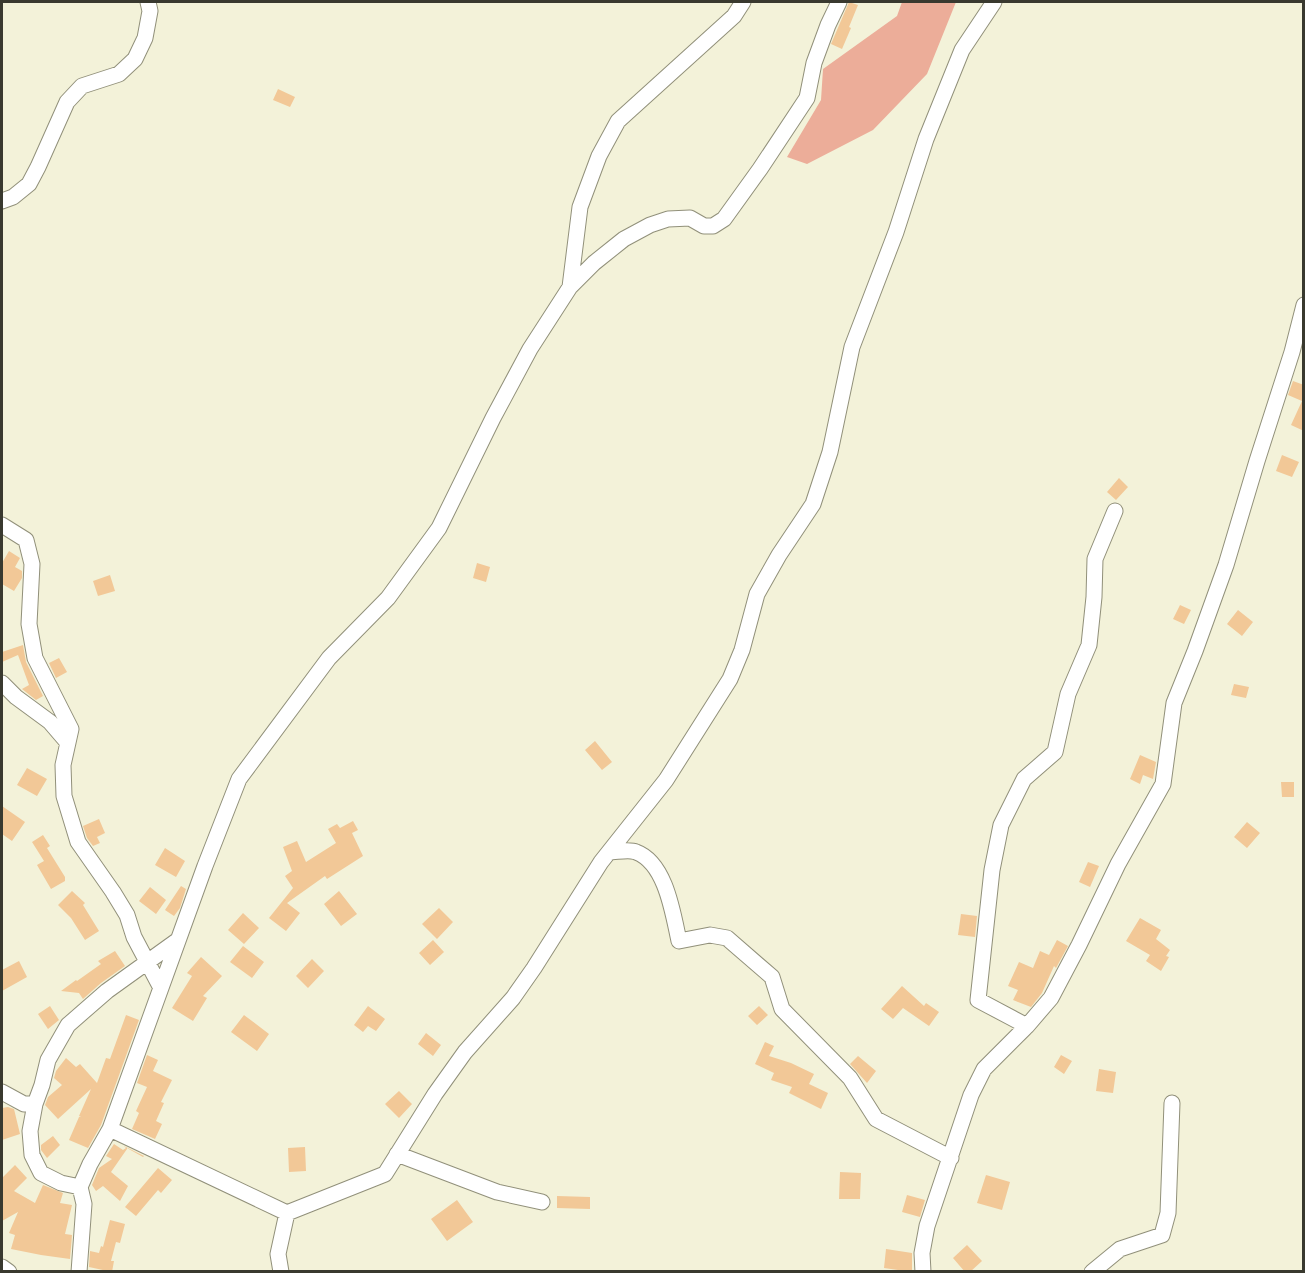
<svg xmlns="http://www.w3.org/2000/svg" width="1305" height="1273" font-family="'Roboto Condensed',sans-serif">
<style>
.forest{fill:#ecad99}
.building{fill:#f2c897}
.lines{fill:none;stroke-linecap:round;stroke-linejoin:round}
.minor-casing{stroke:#91907a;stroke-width:17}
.minor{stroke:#fff;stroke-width:15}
</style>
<rect width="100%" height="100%" fill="#f3f2d9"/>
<!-- forest -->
<path class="forest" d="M902 2H956L927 74 873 130 807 164 787 157 821 100 823 69 897 16Z"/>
<!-- building -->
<path class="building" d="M849 2 858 5 849 27 851 28 842 49 831 44Z
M278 89 295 97 290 107 273 100Z
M1293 381 1304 385V431L1291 425 1302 401 1288 395Z
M1282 455 1299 462 1292 477 1276 471Z
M1119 478 1128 487 1116 500 1107 492Z
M9 551 20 558 15 567 22 571V578L14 591 2 584V563Z
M477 563 490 567 486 582 473 578Z
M110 575 115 591 98 596 93 581Z
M1180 605 1191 610 1184 624 1173 619Z
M1238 610 1253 622 1242 636 1227 624Z
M23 645 26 662 43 696 36 700 22 689 29 685 18 655 2 662V652Z
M59 658 67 672 56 678 49 663Z
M1234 684 1249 687 1246 698 1231 695Z
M595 741 612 762 602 770 585 750Z
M1140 755 1156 762 1153 779 1143 775 1140 784 1130 779Z
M27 768 47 779 37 796 17 785Z
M1281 782H1294V797H1282Z
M2 806 25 822 12 841 2 834Z
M99 819 105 833 97 837 100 843 93 846 87 838 83 826Z
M353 821 358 830 352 833 363 856 327 879 325 876 287 903 300 913 286 931 269 918 293 888 285 876 292 871 283 847 297 841 306 862 336 843 328 829 337 824 340 828Z
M1247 822 1260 833 1247 848 1234 837Z
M43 835 50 846 47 848 65 877V881L51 889 37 865 44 861 32 842Z
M165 848 185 861 176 877 155 865Z
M1088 862 1099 866 1090 887 1079 882Z
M181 886 186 889 180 908 174 916 165 910Z
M150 887 166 900 156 914 139 901Z
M72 891 85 903 83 905 99 931 85 940 71 918 58 905Z
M339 891 357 914 341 926 324 904Z
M439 908 453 922 437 939 422 924Z
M243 913 259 928 244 944 228 930Z
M961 914 977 916 975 937 958 935Z
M1140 918 1161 930 1156 939 1170 950 1166 956 1169 957 1161 971 1146 961 1150 955 1126 941Z
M433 940 444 952 430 965 419 953Z
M1057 940 1068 946 1056 968 1054 966 1042 993 1031 1007 1013 1000 1018 990 1008 986 1019 962 1033 968 1040 951 1049 955Z
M243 946 264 962 252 978 230 962Z
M115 951 125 966 101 983 83 999 79 993 61 991 76 980 77 981 101 964 98 961Z
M201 957 222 976 203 996 207 998 193 1021 172 1008 192 976 187 973Z
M312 959 324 971 308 988 296 976Z
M19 961 27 977 2 991V970Z
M902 986 924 1006 926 1003 939 1012 929 1026 903 1008 893 1019 881 1009Z
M50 1006 59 1020 48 1029 38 1014Z
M368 1006 385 1019 376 1031 368 1026 363 1032 354 1025Z
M759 1006 768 1015 757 1025 748 1016Z
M126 1015 139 1020 101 1125 88 1148 69 1140 79 1117 81 1116H79L91 1089 58 1119 45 1105 48 1097 62 1085 54 1078 56 1071 66 1058 76 1067 80 1064 97 1083 106 1058 110 1059Z
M244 1015 269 1034 257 1051 231 1032Z
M426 1033 441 1045 433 1056 418 1044Z
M765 1042 774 1046 769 1056 791 1063 814 1074 809 1084 828 1093 821 1109 789 1093 792 1087 771 1080 774 1073 755 1064Z
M147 1055 158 1060 153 1071 172 1080 161 1102 164 1103 156 1121 162 1124 155 1139 132 1129 139 1113 136 1111 147 1087 137 1083Z
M1061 1055 1072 1061 1064 1074 1054 1067Z
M858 1056 876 1071 867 1083 850 1064Z
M1099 1069 1116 1072 1113 1093 1096 1091Z
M399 1091 412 1104 399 1118 385 1104Z
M8 1107 14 1109 20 1134 2 1140V1108Z
M53 1136 60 1145 47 1158 41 1150V1145Z
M114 1144 123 1150 126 1148 124 1146 144 1156 143 1157 127 1148V1149L111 1172 128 1186 120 1201 103 1186 96 1191 92 1185 99 1168 112 1159 106 1156Z
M305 1147 306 1171 289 1172 288 1148Z
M15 1165 27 1178 14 1191 35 1203 43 1185 63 1193 60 1203 72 1205 65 1234 72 1235 70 1259 41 1255 11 1249 15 1235 9 1233 18 1212 2 1221V1178Z
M158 1168 172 1180 161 1193 158 1190 136 1216 125 1207Z
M840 1172 861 1173 860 1199H839Z
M986 1175 1010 1182 1002 1210 977 1203Z
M907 1195 925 1200 920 1217 902 1212Z
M557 1196 590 1197V1209L557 1208Z
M457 1200 473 1222 447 1241 431 1219Z
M110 1220 125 1224 120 1243 116 1242 111 1261H114L112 1272 89 1267 90 1251 99 1253 101 1246 103 1247Z
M967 1245 982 1261 970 1272H965L953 1258Z
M886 1249 912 1253V1272L884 1268Z"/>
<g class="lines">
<defs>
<path id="minor" d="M2 201 13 197 29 184 38 167 67 102 82 86 119 74 135 59 145 38 150 11 148 2
M570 287 594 263 624 239 650 225 668 219 690 218 704 226H713L724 219 760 169 807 98 814 63 828 25 839 2
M2 525 26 540 32 564 29 624 35 658 71 729 63 765 64 796 78 842 113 892 127 915 134 937 161 988
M2 683 16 697 50 722 68 743
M609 852C617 852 629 849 636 852 666 863 673 914 679 941L710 935 727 938 772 977 782 1009 850 1078 876 1119 951 1158
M1027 1026 978 1000 992 870 1001 825 1024 779 1055 752 1068 694 1089 645 1094 597 1095 559 1115 511
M2 1092 24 1104H35
M110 1129 287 1213 385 1174 435 1094 465 1052 513 998 534 968 601 862 666 780 730 679 742 650 757 594 779 555 813 504 830 452 852 347 896 232 926 139 962 50 994 2
M397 1154 497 1192 542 1202
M80 1187 61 1183 41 1173 32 1155 30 1131 35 1104 42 1085 48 1060 68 1025 107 991 178 940
M2 1267 9 1272
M79 1272 84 1204 80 1187 90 1164 110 1129 205 866 239 779 329 658 388 598 439 528 493 418 530 349 570 287 580 207 599 156 618 121 734 16 743 2
M281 1272 278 1254 287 1213
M923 1272 922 1253 927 1226 971 1095 984 1069 1027 1026 1051 998 1079 945 1118 864 1163 784 1174 703 1195 651 1226 565 1257 461 1292 352 1304 305
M1092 1272 1120 1249 1162 1235 1168 1213 1172 1103"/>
</defs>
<!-- minor casing -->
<use href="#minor" class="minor-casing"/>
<!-- minor -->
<use href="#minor" class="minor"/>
</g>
<!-- border -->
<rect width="1305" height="1273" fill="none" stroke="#39392f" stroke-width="6"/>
</svg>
